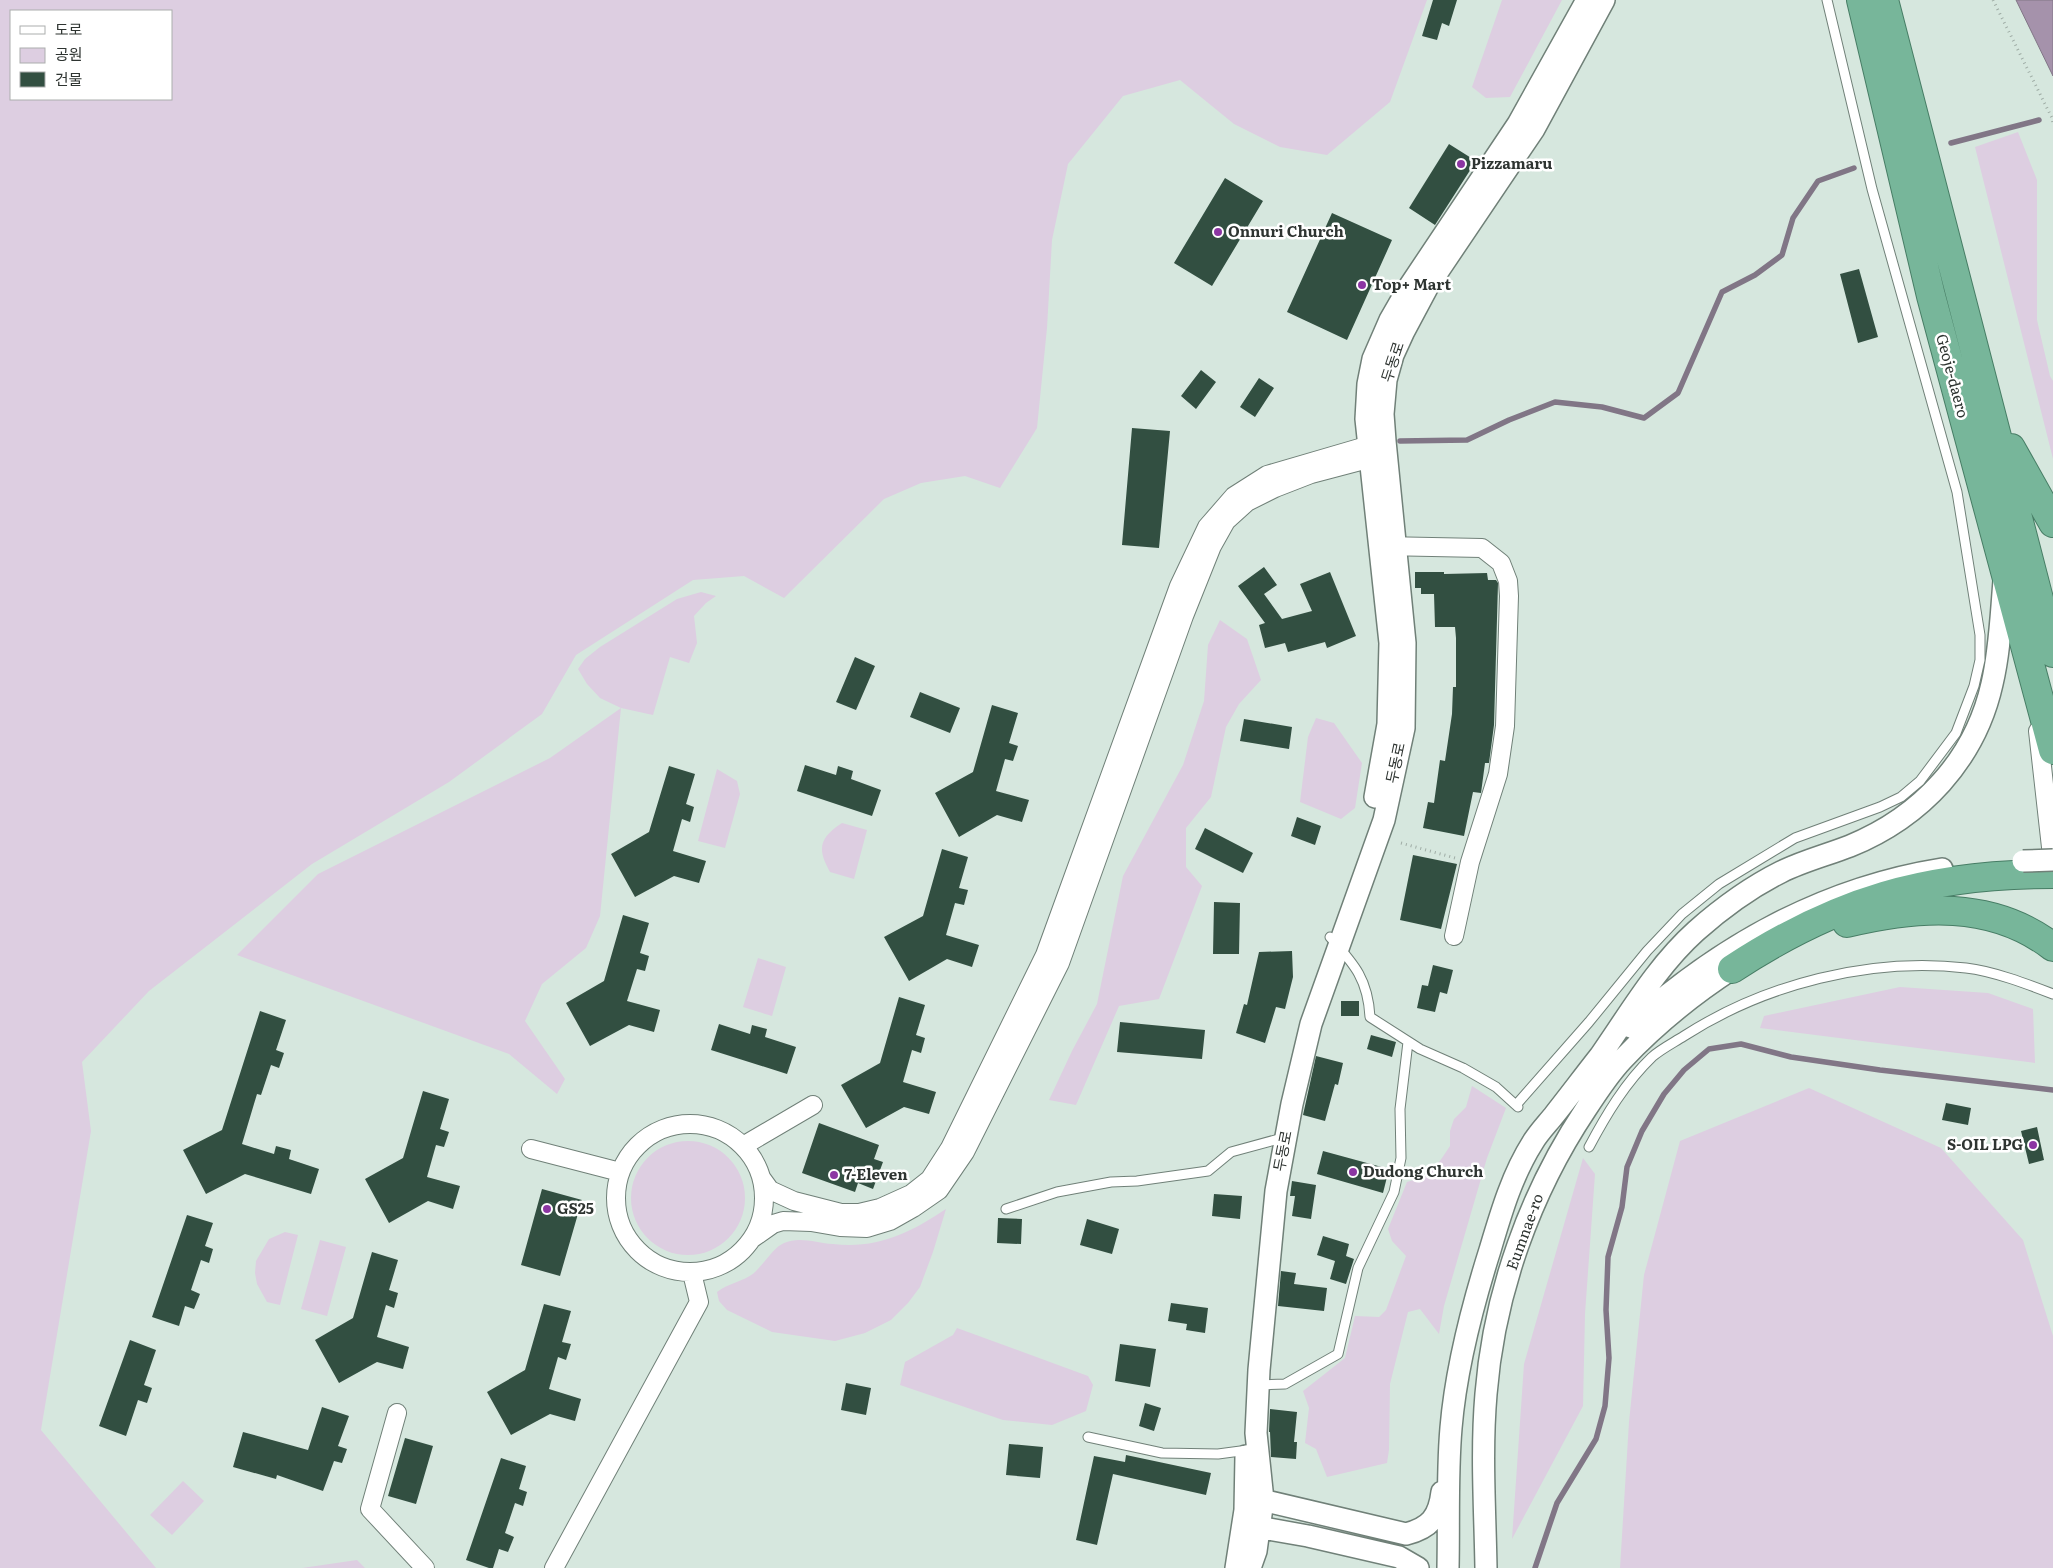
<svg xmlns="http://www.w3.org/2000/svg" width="2053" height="1568" font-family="Literata,'Noto Sans KR',serif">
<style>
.green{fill:#ddcee1;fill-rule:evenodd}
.water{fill:#a592ab;stroke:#817686}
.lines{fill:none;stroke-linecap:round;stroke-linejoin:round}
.stream{stroke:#817686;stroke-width:5.5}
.building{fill:#324f41}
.service-casing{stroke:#708078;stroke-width:11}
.minor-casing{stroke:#708078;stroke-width:20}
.tertiary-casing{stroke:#708078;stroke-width:24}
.trunk-casing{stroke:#477d65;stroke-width:30}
.path{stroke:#9faca5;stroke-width:3;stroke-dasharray:1 4;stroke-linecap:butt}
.service{stroke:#fff;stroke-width:9}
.minor{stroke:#fff;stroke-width:18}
.tertiary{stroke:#fff;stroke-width:21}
.trunk{stroke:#77b69a;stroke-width:28}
.tertiary-bridge-casing{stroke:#708078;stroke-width:24;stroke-linecap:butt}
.tertiary-bridge{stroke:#fff;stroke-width:21}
.poi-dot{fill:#8c36a3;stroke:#fff;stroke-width:2}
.labels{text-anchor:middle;stroke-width:5;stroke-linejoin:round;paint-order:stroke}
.poi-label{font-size:15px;font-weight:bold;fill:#2e3431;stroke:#fff;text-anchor:start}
.street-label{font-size:15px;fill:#2e3431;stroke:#fff}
</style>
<rect width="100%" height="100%" fill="#d6e7de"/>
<!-- green -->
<path class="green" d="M0 0H1427L1390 102 1327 155 1280 147 1234 124 1180 80 1123 96 1068 164 1052 240 1047 328 1037 428 1000 488 965 476 921 483 884 499 784 598 744 576 693 580 576 655 542 714 449 782 312 864 149 991 82 1062 91 1131 41 1430 156 1568H0ZM11 11H171V99H11Z
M1502 0H1562L1510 97 1486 98 1472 87Z
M2018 132 2037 180V320L2050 376 2053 381V459L1975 147Z
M701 592 716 596 706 603 694 616 697 643 689 663 670 657 653 715 621 708 600 916 586 948 542 984 525 1021 565 1079 557 1094 509 1054 237 955 318 874 550 758 621 708 600 698 587 684 578 669 585 659 600 647 677 599Z
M1220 620 1247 639 1261 680 1239 704 1226 727 1211 797 1186 828V867L1202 886 1159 999 1119 1006 1076 1105 1049 1100 1072 1051 1097 1004 1123 876 1183 765 1204 701 1208 645Z
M1316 718 1334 723 1362 763 1355 808 1341 819 1300 802 1308 737Z
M717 769 737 781 740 794 725 848 698 841Z
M842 823 867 830 854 879 830 872C817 849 819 838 842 823Z
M758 958 786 967 772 1016 743 1007Z
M1900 987 1988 993 2033 1009 2035 1063 1760 1028 1764 1016Z
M1472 1086 1506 1108 1487 1158 1444 1306 1439 1334 1420 1309 1408 1312 1390 1384 1389 1450 1387 1463 1327 1477 1316 1449 1305 1443 1309 1408 1303 1391 1345 1358 1355 1316 1379 1317 1386 1310 1406 1256 1392 1241 1388 1229 1407 1182 1429 1175 1442 1158 1450 1146V1131L1454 1119 1466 1107Z
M1809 1088 1941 1148 2023 1240 2053 1336V1568H1620L1629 1422 1644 1275 1680 1141Z
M631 1198a57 57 0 1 1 114 0a57 57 0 1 1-114 0Z
M1583 1158 1595 1174 1585 1314 1583 1406 1512 1539 1524 1364Z
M946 1209 933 1252 920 1287 908 1303 891 1320 865 1333 835 1341 772 1332 727 1310 719 1301 717 1292C728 1283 743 1282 754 1273 763 1265 774 1247 784 1243 799 1236 817 1243 833 1244 878 1249 910 1233 946 1209Z
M285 1232 298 1235 280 1305 267 1302 257 1284 255 1273 256 1261 269 1239Z
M320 1240 346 1247 327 1316 301 1309Z
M957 1328 1088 1376 1093 1385 1086 1411 1052 1425 1003 1420 900 1385 905 1362 953 1335Z
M183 1481 204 1501 172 1535 150 1515Z
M357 1560 365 1568H302Z"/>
<!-- water -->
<path class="water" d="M2016 0H2053V76Z"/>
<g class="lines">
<!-- stream -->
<path class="stream" d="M1951 143 2039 120
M1400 441 1467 440 1509 420 1555 402 1602 407 1644 418 1678 393 1722 292 1755 275 1782 255 1793 218 1818 181 1854 168
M1535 1568 1557 1503 1596 1439 1605 1406 1609 1358 1606 1310 1608 1257 1622 1207 1627 1167 1642 1131 1664 1094 1684 1070 1709 1049 1741 1044 1791 1057 1880 1070 2053 1090"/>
</g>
<!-- building -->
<path class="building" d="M1433 0H1457L1449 26 1442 23 1437 40 1422 36Z
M1449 144 1476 161 1435 225 1409 208Z
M1225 178 1263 201 1212 286 1174 263Z
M1332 213 1392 240 1347 340 1287 312Z
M1859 269 1878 337 1858 343 1840 274Z
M1201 370 1216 382 1196 409 1181 396Z
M1259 378 1274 388 1255 417 1240 407Z
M1132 428 1170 431 1159 548 1122 545Z
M1264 567 1277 585 1264 594 1282 619 1312 611 1300 584 1330 572 1356 636 1327 648 1325 642 1288 652 1285 643 1265 648 1259 625 1265 623 1238 586Z
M1415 572H1444V574L1487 573 1488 580H1496L1498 583 1494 725 1489 763H1485L1481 793 1473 792 1464 836 1423 828 1428 802 1434 803 1440 760 1445 761 1452 714 1453 687H1456V638L1455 627H1435L1434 594H1421V588H1415Z
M855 657 875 666 856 710 836 702Z
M920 692 960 708 950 733 910 717Z
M992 705 1018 713 1009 743 1018 746 1013 761 1005 759 996 791 1029 800 1022 822 997 815 959 837 935 793 973 772Z
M1244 719 1292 727 1289 749 1240 741Z
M805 765 836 775 838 766 853 771 851 779 881 790 872 816 797 791Z
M669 766 695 774 686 804 694 807 690 822 682 819 673 851 706 861 699 883 674 876 635 897 611 854 649 832Z
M1297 817 1321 826 1315 845 1291 836Z
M1205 828 1253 853 1243 873 1195 849Z
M942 849 968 857 959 888 968 890 964 905 955 903 946 935 979 945 972 967 947 959 909 981 884 937 923 916Z
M1413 855 1457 864 1441 929 1400 920Z
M1214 902 1240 903 1239 954H1213Z
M623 915 649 923 640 953 649 956 645 971 637 969 627 1001 660 1010 654 1032 629 1025 590 1046 566 1003 604 981Z
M1292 951 1293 977 1285 1009 1276 1007 1265 1043 1236 1033 1244 1004 1247 1005 1259 952Z
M1433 965 1453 970 1447 994 1440 992 1435 1012 1417 1008 1422 985 1428 986Z
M899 997 925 1005 916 1035 925 1038 921 1053 912 1050 903 1082 936 1092 929 1114 904 1107 866 1128 841 1085 880 1063Z
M1341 1001H1359V1016H1341Z
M260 1011 286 1020 276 1050 284 1053 279 1068 271 1065 261 1095 257 1094 242 1144 274 1154 276 1146 291 1150 289 1159 319 1169 311 1194 245 1174 206 1194 183 1150 222 1130Z
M1120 1022 1205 1030 1202 1059 1117 1052Z
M719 1024 750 1034 752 1025 767 1029 765 1037 796 1047 787 1074 711 1050Z
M1371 1035 1396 1042 1392 1057 1367 1049Z
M1316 1056 1343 1063 1338 1085 1335 1084 1325 1121 1303 1115Z
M423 1091 449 1099 440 1129 449 1132 444 1147 436 1145 427 1177 460 1186 453 1209 428 1201 389 1223 365 1179 403 1158Z
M1946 1103 1971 1108 1968 1125 1942 1120Z
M819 1123 879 1145 874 1159 883 1162 873 1189 858 1183 855 1192 802 1173Z
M2037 1127 2044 1160 2029 1164 2021 1131Z
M1323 1151 1389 1169 1383 1193 1317 1174Z
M1292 1181 1316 1185 1311 1219 1292 1216 1295 1196H1290Z
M542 1189 582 1200 560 1276 521 1265Z
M1214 1194 1242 1196 1240 1219 1212 1216Z
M187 1215 213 1223 205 1246 213 1249 209 1263 201 1260 191 1290 200 1294 194 1309 185 1306 179 1326 152 1317Z
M998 1218 1022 1219 1021 1244 997 1243Z
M1087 1219 1119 1229 1112 1254 1080 1245Z
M1323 1236 1349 1244 1346 1256 1354 1259 1346 1284 1330 1279 1335 1261 1317 1255Z
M372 1252 398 1260 389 1290 398 1293 394 1308 386 1305 377 1337 409 1347 403 1369 377 1362 339 1383 315 1340 353 1318Z
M1281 1271 1296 1273 1294 1284 1327 1288 1324 1311 1278 1306Z
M1171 1303 1208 1308 1205 1333 1186 1330 1187 1324 1168 1321Z
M544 1304 571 1311 562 1342 571 1344 566 1360 558 1357 549 1389 581 1399 575 1421 550 1414 511 1435 487 1392 525 1370Z
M130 1340 156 1350 144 1385 152 1388 147 1403 138 1400 126 1436 99 1426Z
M1120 1344 1156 1349 1150 1387 1115 1381Z
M846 1383 871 1388 866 1415 841 1410Z
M1145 1403 1161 1408 1154 1431 1139 1426Z
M322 1407 349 1416 338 1446 347 1449 342 1463 334 1461 323 1491 277 1475 276 1479 233 1467 243 1432 308 1450Z
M1270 1409 1297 1412 1294 1442H1297L1296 1459 1271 1457 1270 1432H1269Z
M405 1438 433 1446 416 1504 388 1496Z
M1009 1444 1043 1447 1040 1478 1006 1475Z
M1126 1455 1211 1473 1206 1495 1113 1474 1097 1545 1076 1540 1094 1456 1125 1462Z
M501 1458 526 1466 519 1489 527 1492 523 1506 515 1503 505 1533 514 1537 508 1552 499 1549 493 1568H489L466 1560Z"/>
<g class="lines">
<defs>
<path id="service" d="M1330 937C1354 964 1368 979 1370 1017L1420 1049 1463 1068 1496 1087 1518 1107
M1516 1105 1589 1022 1647 951 1682 914 1719 884 1795 838 1880 807 1901 797 1920 781 1956 733 1974 686 1980 660V635L1957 492 1872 189 1827 0
M1589 1147C1606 1115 1625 1083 1652 1057 1661 1049 1673 1043 1684 1036 1765 984 1870 957 1966 968 1993 971 2027 984 2053 994
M1006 1209 1057 1192 1111 1182 1137 1181 1208 1171 1231 1152 1286 1137
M1258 1385 1285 1384 1338 1354 1358 1268 1394 1192 1401 1158 1400 1109 1408 1042
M1088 1437 1162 1453 1218 1454 1248 1450"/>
<path id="minor" d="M1382 546 1482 548 1501 563 1508 581 1509 596 1505 726 1498 774 1470 862 1454 936
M2038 731 2053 865
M616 1198a74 74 0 1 1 148 0a74 74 0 1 1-148 0Z
M743 1146 813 1105
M531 1149 620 1172
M762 1179 770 1190 794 1201 841 1213H859L880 1208 911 1194 930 1179 950 1148 1045 955 1179 586 1207 527 1234 496 1267 475 1380 442
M753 1238 773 1224 783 1221 811 1222 840 1227 867 1228 890 1221 913 1208 939 1190 965 1152 1060 963 1184 616 1212 546 1226 521 1247 502 1275 488 1311 474 1383 455
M397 1413 370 1509 425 1568
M554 1568 699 1302 692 1273"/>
<path id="tertiary" d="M1375 797 1388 724 1390 643 1366 419 1368 384 1373 359 1390 320 1409 287 1518 124 1587 0
M1630 1027C1718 947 1823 888 1942 869
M1249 1497 1406 1534C1430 1528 1439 1517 1442 1492
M1246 1525 1308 1536 1399 1557 1418 1568
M1236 1568 1245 1510 1246 1456
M1250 1568 1256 1551 1263 1500 1256 1433 1259 1370 1276 1191 1292 1104 1311 1024 1384 820 1404 728 1405 643 1385 441 1383 414 1386 380 1393 355 1404 331 1428 286 1534 129 1604 0
M1448 1568C1449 1522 1447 1474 1451 1428 1456 1368 1472 1307 1490 1250 1501 1213 1512 1175 1533 1142 1539 1132 1548 1123 1555 1114 1570 1095 1585 1075 1600 1056 1630 1013 1657 966 1696 931 1722 908 1751 887 1781 872 1803 861 1827 855 1850 846 1921 817 1975 760 1992 684 2000 650 2001 615 2004 581
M1486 1568C1485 1510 1481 1452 1486 1394 1494 1293 1530 1193 1586 1109 1597 1092 1608 1075 1622 1060 1655 1025 1692 995 1732 969"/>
<path id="trunk" d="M1861 0 1931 296 2053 750
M1884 0 2053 653
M2011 448 2053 523
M1847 923C1918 906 1992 900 2053 947
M1732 969C1837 900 1927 874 2053 874"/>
</defs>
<!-- service casing -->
<use href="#service" class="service-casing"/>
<!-- minor casing -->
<use href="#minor" class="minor-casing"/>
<!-- tertiary casing -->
<use href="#tertiary" class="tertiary-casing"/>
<!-- trunk casing -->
<use href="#trunk" class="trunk-casing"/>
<!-- path -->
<path class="path" d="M1993 0 2052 118 2053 124
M1401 843 1455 858"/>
<!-- service -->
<use href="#service" class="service"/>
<!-- minor -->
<use href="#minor" class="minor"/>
<!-- tertiary -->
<use href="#tertiary" class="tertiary"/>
<!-- trunk -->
<use href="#trunk" class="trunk"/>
<defs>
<path id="tertiary-bridge" d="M2023 861 2053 860"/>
</defs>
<!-- tertiary-bridge casing -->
<use href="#tertiary-bridge" class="tertiary-bridge-casing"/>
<!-- tertiary-bridge -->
<use href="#tertiary-bridge" class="tertiary-bridge"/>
</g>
<!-- markers -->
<g class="poi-dot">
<circle cx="1461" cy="164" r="5"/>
<circle cx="1218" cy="232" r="5"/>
<circle cx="1362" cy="285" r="5"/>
<circle cx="2033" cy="1145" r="5"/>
<circle cx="1353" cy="1172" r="5"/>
<circle cx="834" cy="1175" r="5"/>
<circle cx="547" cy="1209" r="5"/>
</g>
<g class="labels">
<!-- poi labels -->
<g class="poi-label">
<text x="1471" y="169">Pizzamaru</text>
<text x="1228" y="237">Onnuri Church</text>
<text x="1372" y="290">Top+ Mart</text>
<text x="2023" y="1150" text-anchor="end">S-OIL LPG</text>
<text x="1363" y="1177">Dudong Church</text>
<text x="844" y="1180">7-Eleven</text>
<text x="557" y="1214">GS25</text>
</g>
<!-- street labels -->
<g class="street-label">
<text transform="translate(1393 362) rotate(-72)" y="5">두동로</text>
<text transform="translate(1952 376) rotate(75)" y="5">Geoje-daero</text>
<text transform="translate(1396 763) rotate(-78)" y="5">두동로</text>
<text transform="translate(1283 1151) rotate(-79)" y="5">두동로</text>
<text transform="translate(1525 1232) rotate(-70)" y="5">Eumnae-ro</text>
</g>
</g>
<!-- legend -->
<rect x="10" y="10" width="162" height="90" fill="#ffffff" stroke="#abaead"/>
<rect x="20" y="26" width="25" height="8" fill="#ffffff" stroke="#abaead"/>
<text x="55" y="35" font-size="15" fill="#2e3431">도로</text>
<rect x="20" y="48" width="25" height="15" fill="#ddcee1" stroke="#abaead"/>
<text x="55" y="60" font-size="15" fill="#2e3431">공원</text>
<rect x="20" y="72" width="25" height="15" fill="#324f41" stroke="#abaead"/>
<text x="55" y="85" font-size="15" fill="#2e3431">건물</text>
</svg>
